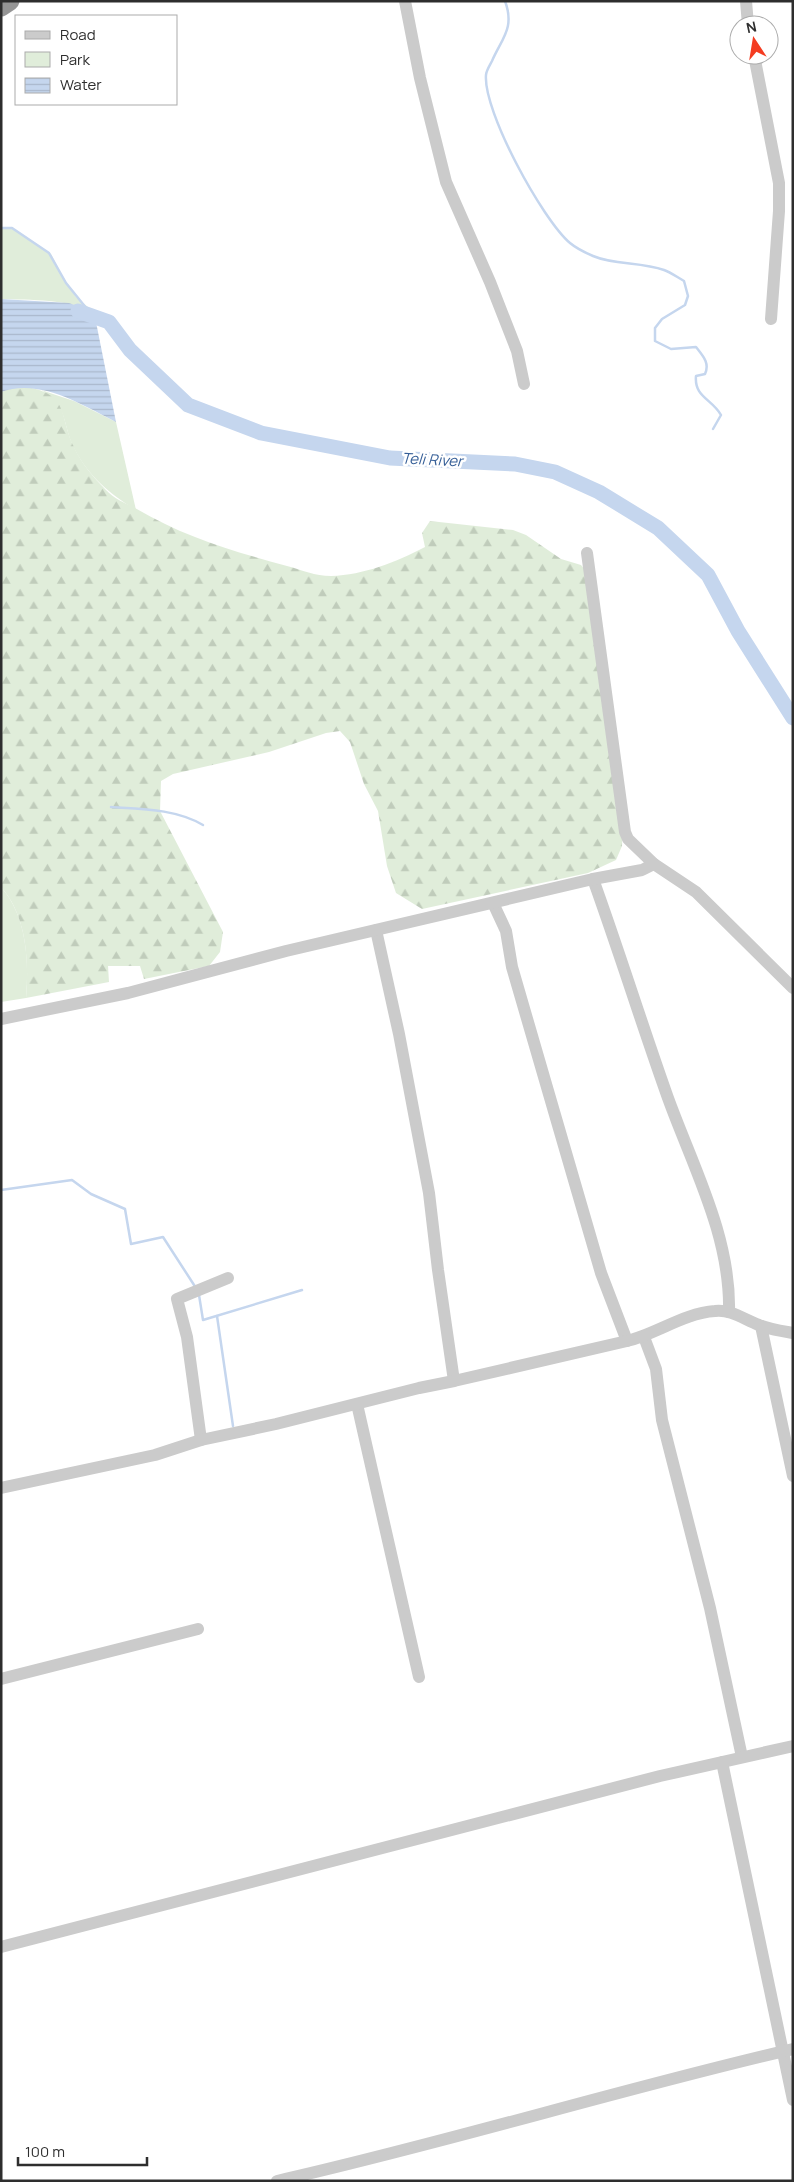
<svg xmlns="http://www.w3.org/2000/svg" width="794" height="2182" font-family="Manrope,sans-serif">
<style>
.green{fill:#e0edda}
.forest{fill:url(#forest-firs)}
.water{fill:url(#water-rules)}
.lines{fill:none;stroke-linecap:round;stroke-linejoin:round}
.stream{stroke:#c5d6ee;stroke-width:2.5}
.river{stroke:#c5d6ee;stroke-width:15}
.minor{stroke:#cbcbcb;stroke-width:12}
.highway{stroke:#959595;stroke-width:19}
.labels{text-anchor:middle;stroke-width:5;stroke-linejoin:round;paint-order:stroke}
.water-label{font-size:15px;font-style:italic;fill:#355e97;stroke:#fff}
</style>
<defs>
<pattern id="forest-firs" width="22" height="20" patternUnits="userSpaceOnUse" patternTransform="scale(1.25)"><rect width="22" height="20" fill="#e0edda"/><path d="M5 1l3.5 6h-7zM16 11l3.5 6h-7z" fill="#c0ccbb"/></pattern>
<pattern id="water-rules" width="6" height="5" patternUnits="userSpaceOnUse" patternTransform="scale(1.25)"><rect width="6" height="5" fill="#c5d6ee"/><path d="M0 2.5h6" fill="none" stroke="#aab8cc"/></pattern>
</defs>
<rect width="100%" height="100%" fill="#fff"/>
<!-- green -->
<g class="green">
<path d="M 1,228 L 12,228 L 51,254 L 66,283 L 76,297 L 94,312 C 69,299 30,300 1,299 Z"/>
<path d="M 41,390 L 74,401 L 116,422 L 136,510 C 110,494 88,476 74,448 C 62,424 68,404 41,390 Z"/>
<path d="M 1,887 C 27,916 29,962 26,998 L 1,1002 Z"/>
</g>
<!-- forest -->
<path class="forest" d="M 27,387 C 70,395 59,416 74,447 C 81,463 94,478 106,490 C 113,498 125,503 135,508 C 184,537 232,551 287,566 C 302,570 315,576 331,576 C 364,575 396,562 425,547 L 422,533 L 430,521 L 513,530 L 526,535 L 561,559 L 581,565 L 593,580 L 623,817 L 622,846 L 616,860 L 588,873 L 422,909 L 396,893 L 387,866 L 378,811 L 364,784 L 350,742 L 340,731 L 326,733 L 269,752 L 173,774 L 161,781 L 160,811 L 223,932 L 220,952 L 209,966 L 144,979 L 140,966 L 108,966 L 109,982 L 26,998 C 29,961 27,916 1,887 L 1,392 L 13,388 Z"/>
<!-- water -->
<path class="water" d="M 1,299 L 69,303 L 94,312 L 116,422 C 82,405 40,378 1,392 Z"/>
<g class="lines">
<!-- stream -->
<g class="stream">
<path d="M 505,1 C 515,28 502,38 492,61 C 490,65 486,71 486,75 C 483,111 542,219 570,243 C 576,248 586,253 593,256 C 614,265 641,262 664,270 C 670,272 677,277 684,281 L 688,296 L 685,305 L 662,319 L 655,328 L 655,341 L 671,349 L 696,347 C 703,356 710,363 705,374 L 696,376 C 694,397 712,399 721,415 L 713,429"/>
<path d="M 1,228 L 12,228 L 49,253 L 66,283 L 87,309"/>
<path d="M 111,807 C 142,809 176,809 203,825"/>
<path d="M 1,1190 L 72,1180 L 91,1194 L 125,1209 L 131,1244 L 163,1237 L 196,1288"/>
<path d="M 199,1295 L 203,1320 L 302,1290"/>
<path d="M 217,1316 L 233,1426"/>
</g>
<!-- river -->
<path class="river" d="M 78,311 L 109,322 L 130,350 L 188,405 L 261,433 L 390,458 L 515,464 L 555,472 L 599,492 L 658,528 L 708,575 L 738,631 L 793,718"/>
<!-- minor -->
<g class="minor">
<path d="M 405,1 L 420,78 L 446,182 L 490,282 L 517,351 L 524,384"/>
<path d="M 746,1 L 748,25"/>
<path d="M 754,55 L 779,183 L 779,211 L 771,319"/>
<path d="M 654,864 L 696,892 L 793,988"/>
<path d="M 593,879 C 619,951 642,1025 668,1098 C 693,1167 731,1237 729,1312"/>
<path d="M 493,903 L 506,931 L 512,967 L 601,1273 L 627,1341"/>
<path d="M 376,930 L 399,1034 L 429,1193 L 438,1270 L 454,1381"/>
<path d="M 1,1019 L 128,993 L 286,951 L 593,879 L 642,870 L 654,864 L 628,839 L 625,832 L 587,553"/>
<path d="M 761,1326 L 793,1476"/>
<path d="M 644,1337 L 656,1369 L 662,1420 L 710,1608 L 742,1757"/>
<path d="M 357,1404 L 419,1677"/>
<path d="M 201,1440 L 187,1337 L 177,1299 L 228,1278"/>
<path d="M 1,1488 L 155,1455 L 201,1440 L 276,1424 L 419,1388 L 454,1381 L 627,1341 C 656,1334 684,1313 715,1311 C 731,1309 745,1320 759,1325 C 769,1329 782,1331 793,1333"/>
<path d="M 1,1679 L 198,1629"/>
<path d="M 722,1762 L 793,2100"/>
<path d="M 1,1947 L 660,1776 L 793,1746"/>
<path d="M 277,2181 C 450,2142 620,2089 793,2049"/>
</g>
<!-- highway -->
<path class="highway" d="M 1,7 L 10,1"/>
</g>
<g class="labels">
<!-- water labels -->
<g class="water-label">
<text transform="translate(432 460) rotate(3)" y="5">Teli River</text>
</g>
</g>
<!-- border -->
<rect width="794" height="2182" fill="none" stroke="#2e2e2e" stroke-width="5"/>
<!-- legend -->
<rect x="15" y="15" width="162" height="90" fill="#ffffff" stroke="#ababab"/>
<rect x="25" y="31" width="25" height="8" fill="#cbcbcb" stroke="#ababab"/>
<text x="60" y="40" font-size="15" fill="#2e2e2e">Road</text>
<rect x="25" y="52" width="25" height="15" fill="#e0edda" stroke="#ababab"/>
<text x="60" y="65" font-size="15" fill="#2e2e2e">Park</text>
<rect x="25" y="78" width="25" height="15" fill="url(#water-rules)" stroke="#ababab"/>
<text x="60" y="90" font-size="15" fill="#2e2e2e">Water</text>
<!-- north arrow -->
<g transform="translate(754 40) rotate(348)"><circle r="24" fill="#ffffff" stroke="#ababab"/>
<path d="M0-4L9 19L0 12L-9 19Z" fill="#f43c21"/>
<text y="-8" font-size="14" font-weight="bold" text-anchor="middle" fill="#2e2e2e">N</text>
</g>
<!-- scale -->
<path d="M18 2157v8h129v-8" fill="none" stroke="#2e2e2e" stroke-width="2.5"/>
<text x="25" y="2157" font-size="15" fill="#2e2e2e" stroke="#ffffff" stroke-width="4" paint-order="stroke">100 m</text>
</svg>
